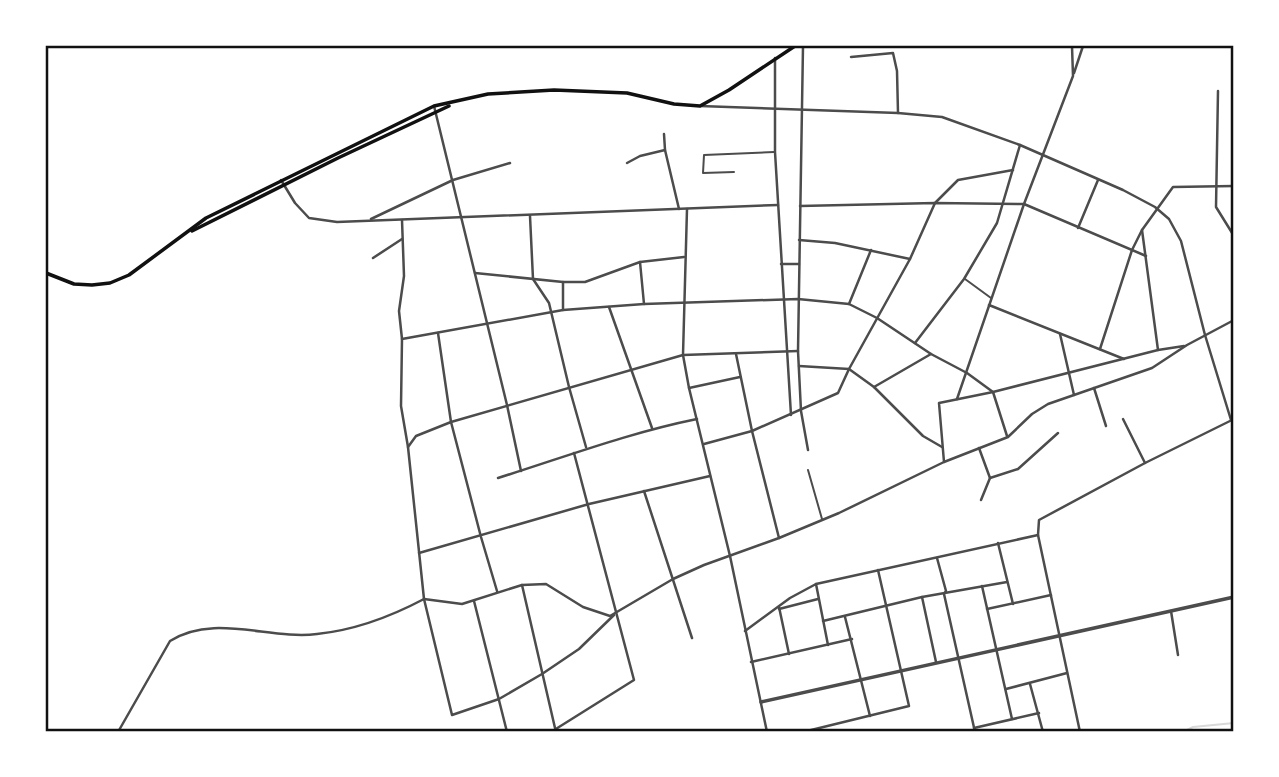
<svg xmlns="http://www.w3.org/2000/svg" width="1279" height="777" font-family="'Playfair Display',serif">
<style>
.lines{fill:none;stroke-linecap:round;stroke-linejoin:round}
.stream{stroke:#d9d9d9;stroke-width:2}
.service{stroke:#4c4c4c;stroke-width:2}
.minor{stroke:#4c4c4c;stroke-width:2.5}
.tertiary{stroke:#4c4c4c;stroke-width:3.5}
.secondary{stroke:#111;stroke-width:3.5}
.neatline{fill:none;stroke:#111;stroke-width:2.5}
</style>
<rect width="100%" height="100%" fill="#fff"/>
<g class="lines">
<!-- stream -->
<path class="stream" d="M 1183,732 L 1193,727 L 1234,723"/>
<!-- service -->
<g class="service">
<path d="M 734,172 L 703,173 L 704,155 L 774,152"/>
<path d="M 965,279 L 991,298"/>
<path d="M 808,470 L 822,519"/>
</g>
<!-- minor -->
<g class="minor">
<path d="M 803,46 L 798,351 L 801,411 L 808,450"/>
<path d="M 851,57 L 893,53 L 897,71 L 898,113"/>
<path d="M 775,58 L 775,152 L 791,415"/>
<path d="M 1074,73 L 1083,46"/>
<path d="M 1218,91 L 1216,207 L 1234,236"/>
<path d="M 434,106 L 507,405 L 521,471"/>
<path d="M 700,106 L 898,113 L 942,117 L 1020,145 L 1123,190 L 1155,207 L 1169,219 L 1181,241 L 1205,335 L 1231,420"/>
<path d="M 664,134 L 665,150 L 679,209"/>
<path d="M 627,163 L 640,156 L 665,150"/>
<path d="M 281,180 L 295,203 L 309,218 L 337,222 L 778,205"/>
<path d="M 800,206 L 935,203 L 1024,204 L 1146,256"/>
<path d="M 687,209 L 683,355 L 689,388 L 730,556 L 767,732"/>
<path d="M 530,216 L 533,279 L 549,303 L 569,387 L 586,447"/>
<path d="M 371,219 L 453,180 L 510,163"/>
<path d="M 402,220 L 404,276 L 399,311 L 402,339 L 401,406 L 408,447 L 424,599 L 452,715 L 499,699 L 542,674 L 579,649 L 614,615"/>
<path d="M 1078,228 L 1098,180"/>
<path d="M 1142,230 L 1158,350"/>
<path d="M 799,240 L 835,243 L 910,259"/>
<path d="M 373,258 L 402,239"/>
<path d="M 640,262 L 644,304"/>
<path d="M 781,264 L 799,264"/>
<path d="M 475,273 L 563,282 L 585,282 L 640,262 L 684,257"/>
<path d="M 849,304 L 871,250"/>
<path d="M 989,305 L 1124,359"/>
<path d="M 609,307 L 652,428"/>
<path d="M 563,310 L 563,282"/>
<path d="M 438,333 L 451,422 L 481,537 L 497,591"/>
<path d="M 1060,334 L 1074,395"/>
<path d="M 402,339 L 563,310 L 644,304 L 798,299 L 849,304 L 877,318 L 931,354 L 967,373 L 993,392 L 1007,436"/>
<path d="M 915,343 L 964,279 L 997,223 L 1020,145"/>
<path d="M 1100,349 L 1132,250 L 1142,230 L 1173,187 L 1234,186"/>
<path d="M 736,354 L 752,431 L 779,538"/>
<path d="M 799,366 L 849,369 L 874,387 L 923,436 L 942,447"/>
<path d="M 874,387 L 931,354"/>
<path d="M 689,388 L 740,377"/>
<path d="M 1094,388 L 1106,426"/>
<path d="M 957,399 L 1024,204 L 1073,76 L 1072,46"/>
<path d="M 1123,419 L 1145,463"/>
<path d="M 704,444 L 752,431 L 838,393 L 849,369 L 910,259 L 935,203 L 958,180 L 1013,170"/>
<path d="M 408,447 L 416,436 L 451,422 L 683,355 L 798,351"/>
<path d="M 979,448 L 990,478 L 1018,469 L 1058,433"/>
<path d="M 944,462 L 939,403 L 993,392 L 1158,350 L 1184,346"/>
<path d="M 498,478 C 565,457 628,433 697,419"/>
<path d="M 644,491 L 692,638"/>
<path d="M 981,500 L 990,478"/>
<path d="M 998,543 L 1013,604"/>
<path d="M 419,553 L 589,504 L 710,476"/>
<path d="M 937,558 L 946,591 L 944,594 L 975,732"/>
<path d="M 816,584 L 828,645"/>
<path d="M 522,585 L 555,728"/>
<path d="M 982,586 L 1012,719"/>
<path d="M 922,597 L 936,662"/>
<path d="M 424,599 L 462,604 L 522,585 L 546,584 L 583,607 L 610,616 L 673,579 L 704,565 L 779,538 L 839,513 L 944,462 L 1008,437 L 1032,414 L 1048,404 L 1152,368 L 1187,345 L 1234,320"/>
<path d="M 474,601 L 507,732"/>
<path d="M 779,607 L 789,654"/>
<path d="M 779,609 L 818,599"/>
<path d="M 987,609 L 1051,595"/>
<path d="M 1171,611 L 1178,655"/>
<path d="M 845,617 L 870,716"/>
<path d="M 823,621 L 922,597 L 1007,582"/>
<path d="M 745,631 L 790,598 L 816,584 L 1038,535"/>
<path d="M 751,662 L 852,639"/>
<path d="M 1030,684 L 1043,732"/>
<path d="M 1006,689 L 1067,673"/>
<path d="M 974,728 L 1039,713"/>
<path d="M 118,732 L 170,641 C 214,613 269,640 317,634 C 356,630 390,617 424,599"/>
<path d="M 551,732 L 634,680 L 574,453"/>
<path d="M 803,732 L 909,706 L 878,570"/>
<path d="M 1080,732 L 1038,535 L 1039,520 L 1145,463 L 1234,419"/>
</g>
<!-- tertiary -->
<path class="tertiary" d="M 761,702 L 1234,597"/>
<!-- secondary -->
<g class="secondary">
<path d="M 192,231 L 338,158 L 449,106"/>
<path d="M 46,273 L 74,284 L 92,285 L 110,283 L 129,275 L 206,218 L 434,106 L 488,94 L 554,90 L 627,93 L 674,104 L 700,106 L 729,90 L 795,46"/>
</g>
</g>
<!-- border -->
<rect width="1279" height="777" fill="none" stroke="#ffffff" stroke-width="94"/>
<rect x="47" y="47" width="1185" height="683" class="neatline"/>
</svg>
